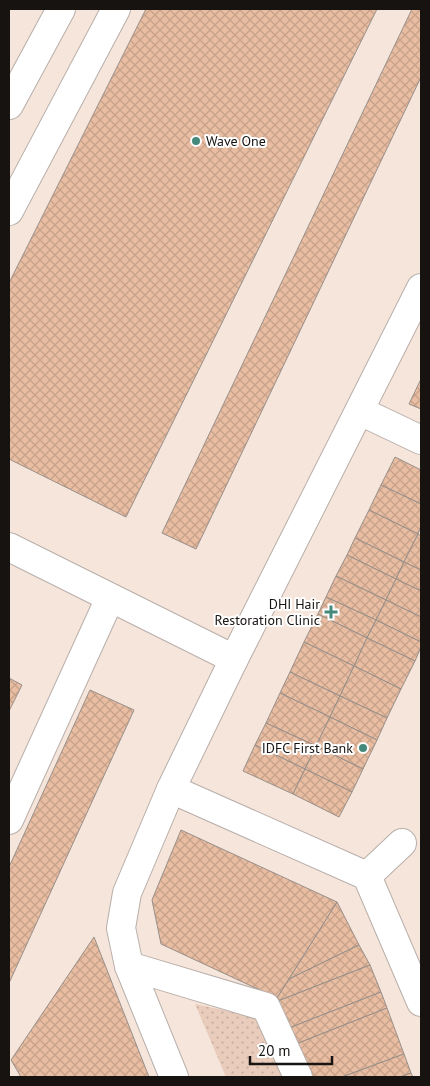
<svg xmlns="http://www.w3.org/2000/svg" width="430" height="1086" font-family="'PT Sans',sans-serif">
<style>
.built{fill:#f6e5db}
.garden{fill:url(#garden-dots)}
.building{fill:url(#building-cross-hatch);stroke:#978f8a}
.lines{fill:none;stroke-linecap:round;stroke-linejoin:round}
.minor-casing{stroke:#b8afaa;stroke-width:30}
.minor{stroke:#fff;stroke-width:28}
.poi-dot{fill:#45897d;stroke:#fff;stroke-width:2}
.labels{text-anchor:middle;stroke-width:4;stroke-linejoin:round;paint-order:stroke}
.poi-label{font-size:14px;fill:#161311;stroke:#fff;text-anchor:end}
</style>
<defs>
<pattern id="garden-dots" width="8" height="8" patternUnits="userSpaceOnUse" patternTransform="scale(1.25)"><rect width="8" height="8" fill="#e9ccbb"/><path d="M2 2h.1M6 6h.1" fill="none" stroke="#c7aea0" stroke-width="1.8" stroke-linecap="round"/></pattern>
<pattern id="building-cross-hatch" width="8" height="8" patternUnits="userSpaceOnUse" patternTransform="scale(1.25)"><rect width="8" height="8" fill="#e9bda2"/><path d="M0 0l8 8M0 8l8-8" fill="none" stroke="#c7a28a"/></pattern>
</defs>
<rect width="100%" height="100%" fill="#fcf2ed"/>
<!-- built -->
<rect class="built" x="9" y="9" width="412" height="1068"/>
<!-- garden -->
<path class="garden" d="M 195,1004 L 256,1017 L 282,1077 L 226,1077 Z"/>
<!-- building -->
<g class="building">
<path d="M 146,9 L 377,9 L 126,517 L 9,459 L 9,283 Z"/>
<path d="M 412,9 L 421,9 L 421,77 L 196,549 L 162,533 Z"/>
<path d="M 421,379 L 421,409 L 409,404 Z"/>
<path d="M 395,457 L 421,470 L 421,504 L 381,485 Z"/>
<path d="M 381,485 L 421,504 L 421,526 L 418,534 L 369,510 Z"/>
<path d="M 369,510 L 418,534 L 404,562 L 355,538 Z"/>
<path d="M 418,534 L 421,536 L 421,570 L 404,562 Z"/>
<path d="M 355,538 L 404,562 L 396,579 L 347,555 Z"/>
<path d="M 347,555 L 396,579 L 386,600 L 336,576 Z"/>
<path d="M 404,562 L 421,570 L 421,591 L 396,579 Z"/>
<path d="M 336,576 L 386,600 L 376,620 L 326,597 Z"/>
<path d="M 396,579 L 421,591 L 421,617 L 386,600 Z"/>
<path d="M 326,597 L 376,620 L 367,638 L 318,614 Z"/>
<path d="M 386,600 L 421,617 L 421,642 L 376,620 Z"/>
<path d="M 318,614 L 367,638 L 354,666 L 304,642 Z"/>
<path d="M 376,620 L 421,642 L 421,647 L 415,661 L 367,638 Z"/>
<path d="M 367,638 L 415,661 L 401,689 L 354,666 Z"/>
<path d="M 304,642 L 354,666 L 340,696 L 290,672 Z"/>
<path d="M 354,666 L 401,689 L 387,718 L 340,696 Z"/>
<path d="M 290,672 L 340,696 L 330,717 L 280,693 Z"/>
<path d="M 9,678 L 22,685 L 9,711 Z"/>
<path d="M 90,690 L 134,710 L 9,983 L 9,867 Z"/>
<path d="M 280,693 L 330,717 L 316,746 L 266,723 Z"/>
<path d="M 340,696 L 387,718 L 377,740 L 330,717 Z"/>
<path d="M 330,717 L 377,740 L 363,769 L 316,746 Z"/>
<path d="M 266,723 L 316,746 L 305,769 L 255,745 Z"/>
<path d="M 255,745 L 305,769 L 293,794 L 243,771 Z"/>
<path d="M 316,746 L 363,769 L 352,792 L 305,769 Z"/>
<path d="M 305,769 L 352,792 L 339,817 L 293,794 Z"/>
<path d="M 181,830 L 337,902 L 277,998 L 161,944 L 152,900 Z"/>
<path d="M 337,902 L 359,945 L 289,979 Z"/>
<path d="M 94,937 L 149,1077 L 21,1077 L 11,1060 Z"/>
<path d="M 359,945 L 370,965 L 278,1001 L 277,998 L 289,979 Z"/>
<path d="M 370,965 L 381,992 L 289,1028 L 278,1001 Z"/>
<path d="M 381,992 L 387,1008 L 296,1044 L 289,1028 Z"/>
<path d="M 387,1008 L 404,1054 L 342,1077 L 310,1077 L 296,1044 Z"/>
<path d="M 404,1054 L 411,1073 L 400,1077 L 342,1077 Z"/>
<path d="M 411,1073 L 413,1077 L 400,1077 Z"/>
</g>
<g class="lines">
<!-- minor casing -->
<g class="minor-casing">
<g id="minor">
<path d="M 9,105 L 61,9"/>
<path d="M 9,211 L 116,9"/>
<path d="M 360,411 L 421,440"/>
<path d="M 9,547 L 234,659"/>
<path d="M 171,789 L 367,876 L 421,1002"/>
<path d="M 9,820 L 110,598"/>
<path d="M 367,876 L 402,843"/>
<path d="M 129,966 L 266,1007 L 298,1077"/>
<path d="M 174,1077 L 129,966 L 121,928 L 127,893 L 171,789 L 234,659 L 421,288"/>
</g>
</g>
<!-- minor -->
<use href="#minor" class="minor"/>
</g>
<!-- markers -->
<g class="poi-dot">
<circle cx="196" cy="141" r="5"/>
<path d="M328.5 604.5h5v5h5v5h-5v5h-5v-5h-5v-5h5z"/>
<circle cx="363" cy="748" r="5"/>
</g>
<g class="labels">
<!-- poi labels -->
<g class="poi-label">
<text x="206" y="146" text-anchor="start">Wave One</text>
<text x="320" y="609">DHI Hair<tspan x="320" dy="16">Restoration Clinic</tspan></text>
<text x="353" y="753">IDFC First Bank</text>
</g>
</g>
<!-- border -->
<rect width="430" height="1086" fill="none" stroke="#161311" stroke-width="20"/>
<!-- scale -->
<path d="M250 1056v8h82v-8" fill="none" stroke="#161311" stroke-width="2.5"/>
<text x="258" y="1056" font-size="15" fill="#161311" stroke="#ffffff" stroke-width="4" paint-order="stroke">20 m</text>
</svg>
